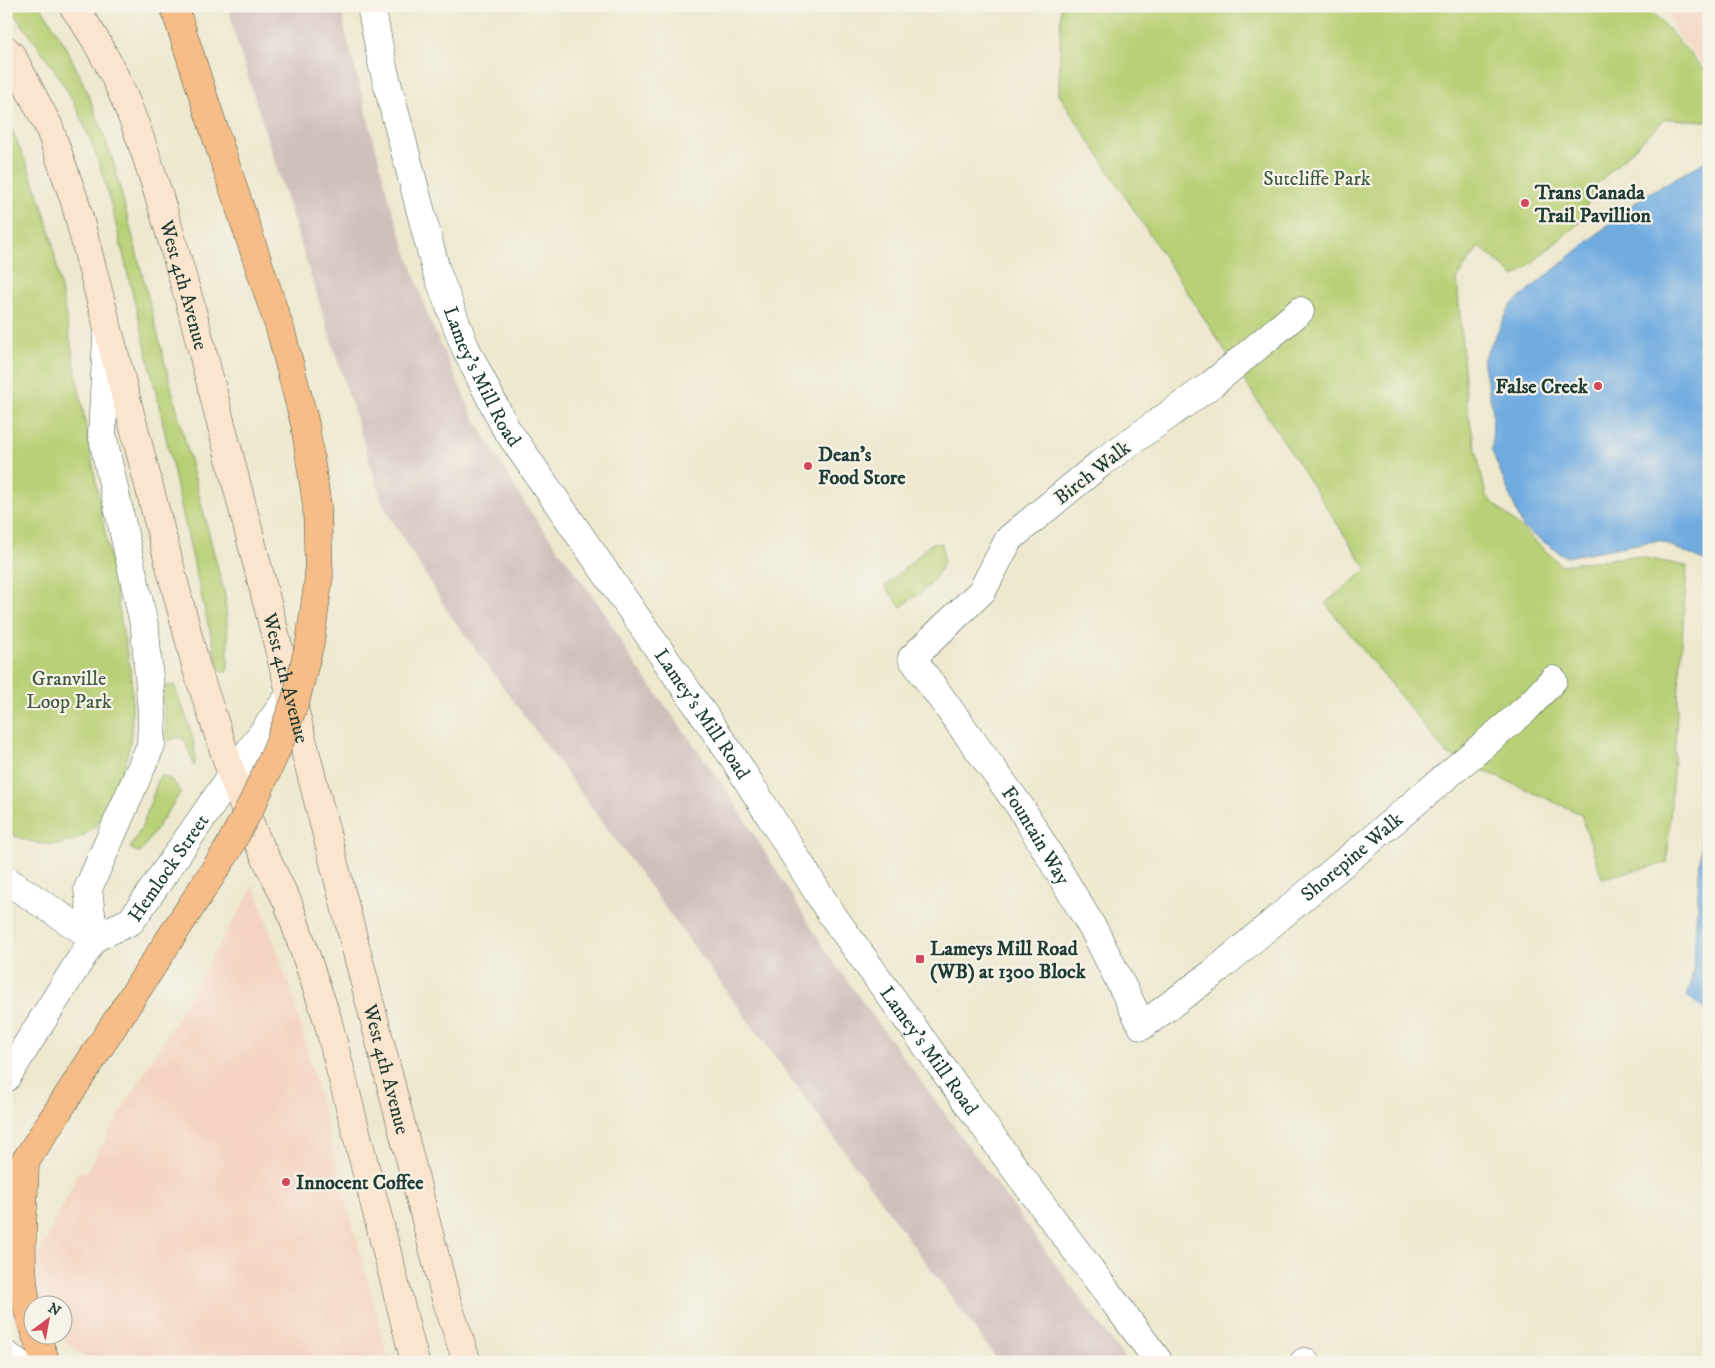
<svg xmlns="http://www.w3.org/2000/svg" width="1715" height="1368" font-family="'IM FELL DW Pica',serif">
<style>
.built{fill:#f4d3c1}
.industrial{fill:#d0c0bc}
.green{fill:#b8d076;stroke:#6c8655}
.water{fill:#71ace1;stroke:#48748a}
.pier{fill:#ede8ce}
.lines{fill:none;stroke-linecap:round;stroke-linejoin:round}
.minor-casing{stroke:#3e574b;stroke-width:29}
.tertiary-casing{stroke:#3e574b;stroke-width:29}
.secondary-casing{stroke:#3e574b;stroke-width:29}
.trunk-casing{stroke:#3e574b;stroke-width:29}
.minor{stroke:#fff;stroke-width:28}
.tertiary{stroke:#fff;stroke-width:28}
.secondary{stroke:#fce5cf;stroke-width:28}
.trunk{stroke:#f7bd88;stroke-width:28}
.trunk-bridge-casing{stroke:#3e574b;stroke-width:29;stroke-linecap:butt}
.trunk-bridge{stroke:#f7bd88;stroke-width:28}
.poi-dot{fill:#d1495b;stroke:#f7f3e8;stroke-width:2}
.labels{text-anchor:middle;stroke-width:4.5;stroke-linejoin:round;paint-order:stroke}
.park-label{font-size:20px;fill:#3e5a41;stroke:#f7f3e8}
.poi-label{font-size:20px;font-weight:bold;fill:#1f3d34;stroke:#f7f3e8;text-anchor:start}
.street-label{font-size:20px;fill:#1f3d34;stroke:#f7f3e8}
</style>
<rect width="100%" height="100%" fill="#f7f3e8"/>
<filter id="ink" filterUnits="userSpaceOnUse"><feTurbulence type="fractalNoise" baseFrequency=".02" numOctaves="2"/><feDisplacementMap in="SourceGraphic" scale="10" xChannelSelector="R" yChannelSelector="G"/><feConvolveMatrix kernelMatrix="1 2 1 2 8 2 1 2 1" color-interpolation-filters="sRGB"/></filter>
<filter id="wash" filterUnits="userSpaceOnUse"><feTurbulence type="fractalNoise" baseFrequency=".0096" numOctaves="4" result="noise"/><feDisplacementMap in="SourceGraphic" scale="20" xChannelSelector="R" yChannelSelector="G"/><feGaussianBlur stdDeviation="1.12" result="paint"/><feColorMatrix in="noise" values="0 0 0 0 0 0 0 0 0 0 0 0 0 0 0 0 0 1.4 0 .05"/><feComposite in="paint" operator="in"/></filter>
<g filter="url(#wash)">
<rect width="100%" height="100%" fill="#ede8ce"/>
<!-- built -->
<g class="built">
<path d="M 1666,6 L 1709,6 L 1709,71 L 1676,33 Z"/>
<path d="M 254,886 L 291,990 L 389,1362 L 93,1362 L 76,1350 L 59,1336 L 62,1336 L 62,1306 L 41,1305 L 36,1274 L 36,1261 L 79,1171 L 85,1174 Z"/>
</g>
<!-- industrial -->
<path class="industrial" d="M 229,6 L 341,6 L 345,30 L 389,199 L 429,319 L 475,420 L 527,507 L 605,613 L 629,656 L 724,786 L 829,956 L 1127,1362 L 999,1362 L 448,612 L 384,507 L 234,33 Z"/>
<!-- green -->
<g class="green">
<path d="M 8,6 L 40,6 C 74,54 94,106 113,161 L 225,596 L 228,640 L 228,668 L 226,672 L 221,672 L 219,668 C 186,539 162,408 129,279 C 116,225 105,170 82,120 C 64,79 35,42 8,6 Z"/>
<path d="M 1061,6 L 1647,6 L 1709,75 L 1709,121 L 1665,119 L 1595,186 L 1579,223 L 1515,277 L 1479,246 L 1457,278 L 1467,408 L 1486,496 L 1561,565 L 1634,556 L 1687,566 L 1667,863 L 1602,878 L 1581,814 L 1447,754 L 1325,603 L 1367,570 L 1059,94 Z"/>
<path d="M 6,118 C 25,158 41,197 52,240 L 131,675 C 133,706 134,738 124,767 C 122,774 118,782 115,788 C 110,799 106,811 100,820 C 75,852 38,849 6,831 Z"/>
<path d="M 942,543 L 944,563 L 930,585 L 901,607 L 885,586 L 931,544 Z"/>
<path d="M 174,685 C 181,706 200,744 194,766 L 185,740 L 178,737 L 166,742 L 166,723 L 161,687 Z"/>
<path d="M 160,775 L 172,780 L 181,792 L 140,853 L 130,848 L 142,827 Z"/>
</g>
<!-- water -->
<g class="water">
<path d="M 1709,159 L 1709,567 L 1708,563 L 1659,540 L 1566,557 L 1523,528 L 1492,451 L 1493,413 L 1483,360 L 1511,305 L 1642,197 Z"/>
<path d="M 1709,711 L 1709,1033 L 1687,998 L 1693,972 Z"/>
</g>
<!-- pier -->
<path class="pier" d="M 1685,996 L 1709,1012 L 1709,1036 L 1698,1029 Z"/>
</g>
<g filter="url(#ink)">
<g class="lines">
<!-- minor casing -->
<g class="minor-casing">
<g id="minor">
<path id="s1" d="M 371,6 L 383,67 L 436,270 L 465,347 L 505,427 L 733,757 L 830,912 L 1013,1166 L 1159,1362"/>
<path id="s2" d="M 1300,311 L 1212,384 L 1101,463 L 1009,539 L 982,591 L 912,658 L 1021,808 L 1095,932 L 1142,1026 L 1212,974 L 1525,710 L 1553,680"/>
<path d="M 1304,1362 L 1305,1362"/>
</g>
</g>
<!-- tertiary casing -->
<g class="tertiary-casing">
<g id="tertiary">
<path d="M 6,880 L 94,938"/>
<path d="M 94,938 L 88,889 L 151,745 L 152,713 L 145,629 L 102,434 L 107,336"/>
<path id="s3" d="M 6,1078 L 94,938 L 131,921 L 232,775 L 290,695"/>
<path d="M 6,1355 L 17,1362"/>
</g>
</g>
<!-- secondary casing -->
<g class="secondary-casing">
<g id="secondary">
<path id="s4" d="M 73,6 C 135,89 161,205 190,303 L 446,1299 L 467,1362"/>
<path d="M 6,50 L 12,56 L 49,127 L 75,202 L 197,670 L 232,775 L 255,836 L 288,903 L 327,1018 L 415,1362"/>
</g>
</g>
<!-- trunk casing -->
<g class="trunk-casing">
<g id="trunk">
<path d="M 174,6 L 224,160"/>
<path d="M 25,1161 C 24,1214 15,1274 32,1324"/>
<path d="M 6,1191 L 227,851"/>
<path d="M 36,1336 L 46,1362"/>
</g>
</g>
<!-- minor -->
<use href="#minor" class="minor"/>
<!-- tertiary -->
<use href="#tertiary" class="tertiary"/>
<!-- secondary -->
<use href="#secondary" class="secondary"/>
<!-- trunk -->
<use href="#trunk" class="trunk"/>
<!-- trunk-bridge casing -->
<g class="trunk-bridge-casing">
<path id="trunk-bridge" d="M 224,160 L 281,332 L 305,424 L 317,506 L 319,576 L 310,642 L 296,699 L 276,751 L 254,800 L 227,851"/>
</g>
<!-- trunk-bridge -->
<use href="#trunk-bridge" class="trunk-bridge"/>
</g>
</g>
<!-- markers -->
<g class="poi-dot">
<circle cx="1525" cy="203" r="5"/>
<circle cx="1598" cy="386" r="5"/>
<circle cx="808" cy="466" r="5"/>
<rect x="915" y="954" width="10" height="10" rx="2.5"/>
<circle cx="286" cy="1182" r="5"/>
</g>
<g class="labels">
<!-- park labels -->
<g class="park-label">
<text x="1317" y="185">Sutcliffe Park</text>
<text x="69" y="685">Granville<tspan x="69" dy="23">Loop Park</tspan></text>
</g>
<!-- poi labels -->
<g class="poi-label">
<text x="1535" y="199">Trans Canada<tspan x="1535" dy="23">Trail Pavillion</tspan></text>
<text x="1588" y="393" text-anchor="end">False Creek</text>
<text x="818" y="461">Dean's<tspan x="818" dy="23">Food Store</tspan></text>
<text x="930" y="955">Lameys Mill Road<tspan x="930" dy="23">(WB) at 1300 Block</tspan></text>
<text x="296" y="1189">Innocent Coffee</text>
</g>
<!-- street labels -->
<g class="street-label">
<text dy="7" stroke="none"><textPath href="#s4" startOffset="302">West 4th Avenue</textPath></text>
<text dy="7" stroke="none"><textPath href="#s1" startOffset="388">Lamey's Mill Road</textPath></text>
<text transform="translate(1092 472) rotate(-38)" y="7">Birch Walk</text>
<text dy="7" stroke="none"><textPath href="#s4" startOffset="708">West 4th Avenue</textPath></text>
<text dy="7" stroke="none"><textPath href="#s1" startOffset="792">Lamey's Mill Road</textPath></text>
<text dy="7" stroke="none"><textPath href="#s2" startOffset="742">Fountain Way</textPath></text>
<text dy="7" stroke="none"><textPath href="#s2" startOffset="1230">Shorepine Walk</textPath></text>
<text dy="7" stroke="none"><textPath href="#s3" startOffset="271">Hemlock Street</textPath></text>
<text dy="7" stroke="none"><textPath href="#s1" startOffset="1198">Lamey's Mill Road</textPath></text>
<text dy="7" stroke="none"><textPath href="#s4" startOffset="1112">West 4th Avenue</textPath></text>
</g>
</g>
<!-- margin -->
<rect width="1715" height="1368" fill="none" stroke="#f7f3e8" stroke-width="25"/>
<!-- north arrow -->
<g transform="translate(48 1320) rotate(32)"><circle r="24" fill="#f7f3e8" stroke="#a1aaa0"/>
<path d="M0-4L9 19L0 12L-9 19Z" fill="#d1495b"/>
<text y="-8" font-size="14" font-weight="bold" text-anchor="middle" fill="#1f3d34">N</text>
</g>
</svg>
